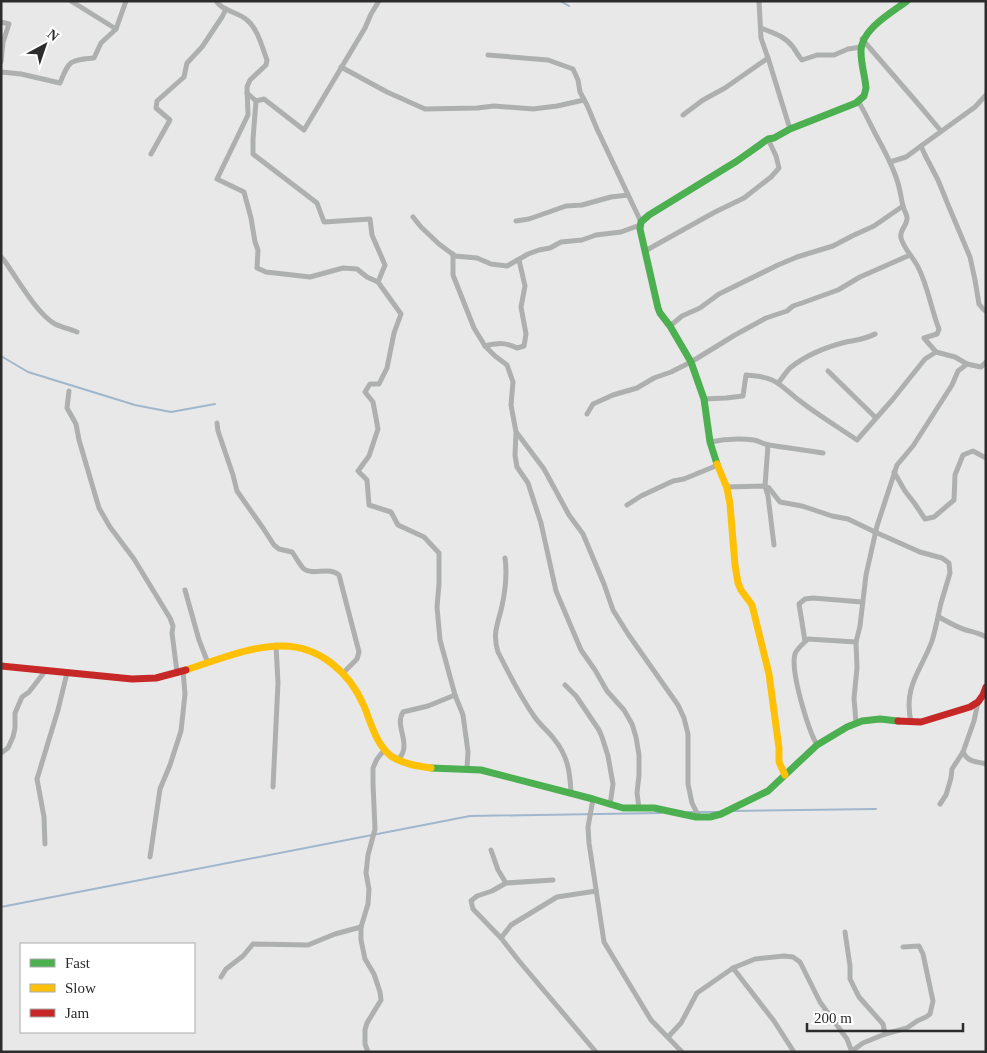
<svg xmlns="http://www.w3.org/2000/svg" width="987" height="1053" font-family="Georgia,serif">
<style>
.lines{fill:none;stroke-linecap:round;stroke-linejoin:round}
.stream{stroke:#a0b6cd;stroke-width:2}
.street{stroke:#aeafaf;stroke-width:5}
.fast{stroke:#4caf50;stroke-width:7}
.slow{stroke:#ffc107;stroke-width:7}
.jam{stroke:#c62828;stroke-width:7}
</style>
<rect width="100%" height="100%" fill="#e8e8e8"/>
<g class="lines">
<!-- stream -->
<g class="stream">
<path d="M 560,1 L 569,6"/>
<path d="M 1,356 L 28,372 L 135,405 L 171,412 L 215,404"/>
<path d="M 733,811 L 876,809"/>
<path d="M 688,812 L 718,812"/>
<path d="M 1,907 L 470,816 L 661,813"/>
</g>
<!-- street -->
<g class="street">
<path d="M 71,1 L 116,29"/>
<path d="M 216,1 C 222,11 238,12 247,20 C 258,29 262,47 267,60 L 266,65 L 250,80 L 247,87 L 248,115 L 217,179 L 244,192 L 251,218 L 255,242 L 258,250 L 257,268 L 266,272 L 310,277 L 343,268 L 357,269 L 367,277 L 378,282"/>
<path d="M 759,1 L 761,38 L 769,61 L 790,129"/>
<path d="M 1,22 L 9,24 L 3,42 L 1,62"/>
<path d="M 761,28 C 773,33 785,36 793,47 C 796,51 798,56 802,60 L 817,55 L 834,55 L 848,49 L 861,47"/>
<path d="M 862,39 L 920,106 L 941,131"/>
<path d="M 488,55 L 548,60 L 573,69 L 578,80 L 580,92 L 587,105 L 597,129 L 641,222"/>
<path d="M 341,67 L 387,92 L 425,109 L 477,108 L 494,106 L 533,109 L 557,106 L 584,100"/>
<path d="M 1,72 L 21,74 L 60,83 C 69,61 69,60 94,58 L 101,43 L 116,29 L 126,1"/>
<path d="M 247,93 L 256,101 L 253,139 L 253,154 L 317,203 L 324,222 L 370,219 L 372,235 L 385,265 L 378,282 L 401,314 L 394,333 L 387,368 L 379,384 L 370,384 L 365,392 L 373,402 L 378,429 L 369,456 L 358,471 L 367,480 L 369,505 L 391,512 L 398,525 L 424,537 L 439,553 L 439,584 L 437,607 L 440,640 L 455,695 L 463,715 L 468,752 L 467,768"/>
<path d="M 256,101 L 264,99 L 304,130 L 365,28 L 371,14 L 379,1"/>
<path d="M 858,101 C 865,112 870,124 876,135 C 884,150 892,164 897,180 C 900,188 901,198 903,206 C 904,210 906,213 907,217 C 908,225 899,230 901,238 C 904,249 913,257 918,267 C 928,286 931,309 939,329 L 937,334 L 924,338 L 936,352"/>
<path d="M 683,115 L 703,100 L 725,88 L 768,58"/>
<path d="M 921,146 L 925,155 L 938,180 L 949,207 L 970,257 L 975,280 L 979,304 L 984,310 L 986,311"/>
<path d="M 151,154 L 170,120 L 156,108 L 157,101 L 184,77 L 187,63 L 202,47 L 222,17 L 226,9"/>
<path d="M 890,162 L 906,157 L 921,146 L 975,107 L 986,95"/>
<path d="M 413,217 L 421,227 L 439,244 L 455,256 L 477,258 L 491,264 L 507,266 L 528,254 L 539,250 L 550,248 L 561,242 L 582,240 L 596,235 L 621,232 L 640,225"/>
<path d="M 516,221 L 529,219 L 566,206 L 582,205 L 611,197 L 628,195"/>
<path d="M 645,251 L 715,212 L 744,198 L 771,177 L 779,168 L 776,156 L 768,139"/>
<path d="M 453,254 L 453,275 L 474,328 L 485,346 L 495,356 L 507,365 L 513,382 L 511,405 L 516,432 L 515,455 L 517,467 L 528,483 L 541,523 L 556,591 L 581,650 L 595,670 L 607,691 L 624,710 L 632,724 L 636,737 L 639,755 L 639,775 L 637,793 L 639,808"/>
<path d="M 1,257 L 4,260 C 16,277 37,314 55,324 C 61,327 70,329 77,332"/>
<path d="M 670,326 L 682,316 L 700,308 L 719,294 L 778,265 L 797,257 L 833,246 L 852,236 L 874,226 L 903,206"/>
<path d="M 485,346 C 499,343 505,342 517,348 L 524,346 L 526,334 L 521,307 L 525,286 L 519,260"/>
<path d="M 828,371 L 876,418"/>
<path d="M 778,383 C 782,379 785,373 790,368 C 806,355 826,347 846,342 C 856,340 866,339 875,334"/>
<path d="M 69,391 L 67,408 L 76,424 L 79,440 L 99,508 L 110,527 L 134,559 L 170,618 L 173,626 L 172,633 L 177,672"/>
<path d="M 704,399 L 726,398 L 743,396 L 746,375 C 755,376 764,376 772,380 C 783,385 790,394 800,401 C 818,415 838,427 857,440 L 893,399 L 925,359 L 936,352 L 955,357 L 967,364"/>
<path d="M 587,414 L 593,404 L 613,395 L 637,388 L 654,378 L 671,372 L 691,362 L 735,335 L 766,318 L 787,311 L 793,306 L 802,303 L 838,290 L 860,277 L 910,255"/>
<path d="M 217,423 L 218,431 L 233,475 L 237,491 L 263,528 L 274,545 L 279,549 L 292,552 C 296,557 299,564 304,569 C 313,576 329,566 339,575 L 359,652 L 357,659 L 344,672"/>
<path d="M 517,433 L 544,469 L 569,515 L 583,534 L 604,584 L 613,610 L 628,634 L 678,705 L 684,718 L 688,734 L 688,784 L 692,803 L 699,817"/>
<path d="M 710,442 C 724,439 739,438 754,440 C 759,441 763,444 769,445 C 787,448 805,450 823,453"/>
<path d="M 768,445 L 765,486 L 768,496 L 774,545"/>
<path d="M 894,472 L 905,491 L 915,504 L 925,519 L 934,517 L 954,500 L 955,475 L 963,455 L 973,451 L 986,458"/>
<path d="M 727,487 L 765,486 L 769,488 L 780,502 L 802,506 L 832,516 L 848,519 L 875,532 L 920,552 L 942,558 L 949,563 L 950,573 C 947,583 944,593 941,603 C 938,616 936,628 932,641 C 921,671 903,686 911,722"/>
<path d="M 627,505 L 641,496 L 673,481 L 684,479 L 718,465"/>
<path d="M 505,558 C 507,572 505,592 502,606 C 498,624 492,633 498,652 C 509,674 520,696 534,716 C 540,725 548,731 554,739 C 568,756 570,772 571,793"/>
<path d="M 185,590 L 199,640 L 208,663"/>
<path d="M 939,617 C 948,622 956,627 966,630 C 973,632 979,633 986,637"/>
<path d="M 805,641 L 799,604 L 805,599 L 813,598 L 862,602"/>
<path d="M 565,685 L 576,696 L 599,730 L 602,737 L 608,756 L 613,784 L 610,805"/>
<path d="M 856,723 L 854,698 L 857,668 L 856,642 L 860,626 L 866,575 L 877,526 L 897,465 L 913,446 L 952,385 L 958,371 L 967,364 L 981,367 L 986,362"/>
<path d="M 817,745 C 808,729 790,671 795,654 C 797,648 804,643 808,639 L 856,642"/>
<path d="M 963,752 C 968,763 976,761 986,764"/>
<path d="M 1,753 L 8,748 L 13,737 L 15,728 L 15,713 L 22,697 L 29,692 L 46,670"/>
<path d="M 399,760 C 400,757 402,755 403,752 C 408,739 395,725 403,712 L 428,706 L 455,695"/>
<path d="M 273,787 L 278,683 L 276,645"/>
<path d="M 593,799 L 588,827 L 589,843 L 604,942 L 651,1020 L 682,1052"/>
<path d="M 940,804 L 946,795 L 951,778 L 952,769 L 963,752 L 974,721 L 978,702"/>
<path d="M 45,844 L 44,817 L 37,779 L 58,710 L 67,673"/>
<path d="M 491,850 L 498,870 L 506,883 L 553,880"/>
<path d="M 150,857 L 160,789 L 170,765 L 181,731 L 185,694 L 183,670"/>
<path d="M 506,883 L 492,891 L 477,896 L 471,901 L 473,909 L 501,938 L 519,961 L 596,1052"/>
<path d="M 845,932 L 850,966 L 850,979 L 859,997 L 883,1024 L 885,1034"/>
<path d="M 501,938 L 511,925 L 557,897 L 596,891"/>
<path d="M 733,968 L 774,1021 L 794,1052"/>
<path d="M 221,977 L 226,969 L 243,956 L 253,944 L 308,945 L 335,934 L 361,927"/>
<path d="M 668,1037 L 681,1023 L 697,993 L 733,968 L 755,959 L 784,956 L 793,957 L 800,962 L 820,1002 L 847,1039 L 852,1052"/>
<path d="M 852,1051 L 863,1043 L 885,1034 L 907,1028 L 917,1021 L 926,1017 L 930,1014 L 933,1001 L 923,954 L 919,946 L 903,947"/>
<path d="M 368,1052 L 365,1044 L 365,1030 L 367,1023 L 381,1000 L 380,992 L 374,974 L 365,959 L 361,940 L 361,927 L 368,904 L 369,889 L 366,873 L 368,855 L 375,829 L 373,784 L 373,768 L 377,759 L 385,749"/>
</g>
<!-- fast -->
<g class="fast">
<path d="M 717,464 L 710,442 L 704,399 L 691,362 L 670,326 L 660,313 L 658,308 L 640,229 L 641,222 L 649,215 L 737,161 L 768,139 L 774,138 L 790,129 L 856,103 L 864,96 L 866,88 C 865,76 861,64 861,52 C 860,30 891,13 907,1"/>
<path d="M 431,768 L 481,770 L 593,799 L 623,808 L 654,808 L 696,817 L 710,817 L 721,814 L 768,791 L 817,745 L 847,727 L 862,721 L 880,719 L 898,721"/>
</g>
<!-- slow -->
<g class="slow">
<path d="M 717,464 L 727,488 L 730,504 L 735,565 L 738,583 L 741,590 L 752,605 L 769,674 L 779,748 L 779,762 L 785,775"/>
<path d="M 186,670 C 217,660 249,646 282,646 C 320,646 350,673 364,706 C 371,723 376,744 391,756 C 403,764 417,766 431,768"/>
</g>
<!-- jam -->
<g class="jam">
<path d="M 1,666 L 132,679 L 156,678 L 186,670"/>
<path d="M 898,721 L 921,722 L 970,707 L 978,702 L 983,695 L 986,687"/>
</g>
</g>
<!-- border -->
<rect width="987" height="1053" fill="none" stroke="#2c2c2d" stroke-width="5"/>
<!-- legend -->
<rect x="20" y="943" width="175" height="90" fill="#ffffff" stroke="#ababab"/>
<rect x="30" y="959" width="25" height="8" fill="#4caf50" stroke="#ababab"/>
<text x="65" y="968" font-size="15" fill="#2c2c2d">Fast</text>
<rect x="30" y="984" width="25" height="8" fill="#ffc107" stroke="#ababab"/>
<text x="65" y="993" font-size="15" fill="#2c2c2d">Slow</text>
<rect x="30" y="1009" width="25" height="8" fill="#c62828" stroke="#ababab"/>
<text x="65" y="1018" font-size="15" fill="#2c2c2d">Jam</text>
<!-- north arrow -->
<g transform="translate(45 45) rotate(40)" stroke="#ffffff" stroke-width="4" paint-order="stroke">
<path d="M0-4L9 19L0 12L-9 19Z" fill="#2c2c2d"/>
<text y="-8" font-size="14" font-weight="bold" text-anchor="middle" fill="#2c2c2d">N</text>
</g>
<!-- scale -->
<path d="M807 1023v8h156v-8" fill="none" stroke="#2c2c2d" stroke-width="2.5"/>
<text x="814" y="1023" font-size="15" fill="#2c2c2d" stroke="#ffffff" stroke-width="4" paint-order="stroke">200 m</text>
</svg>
